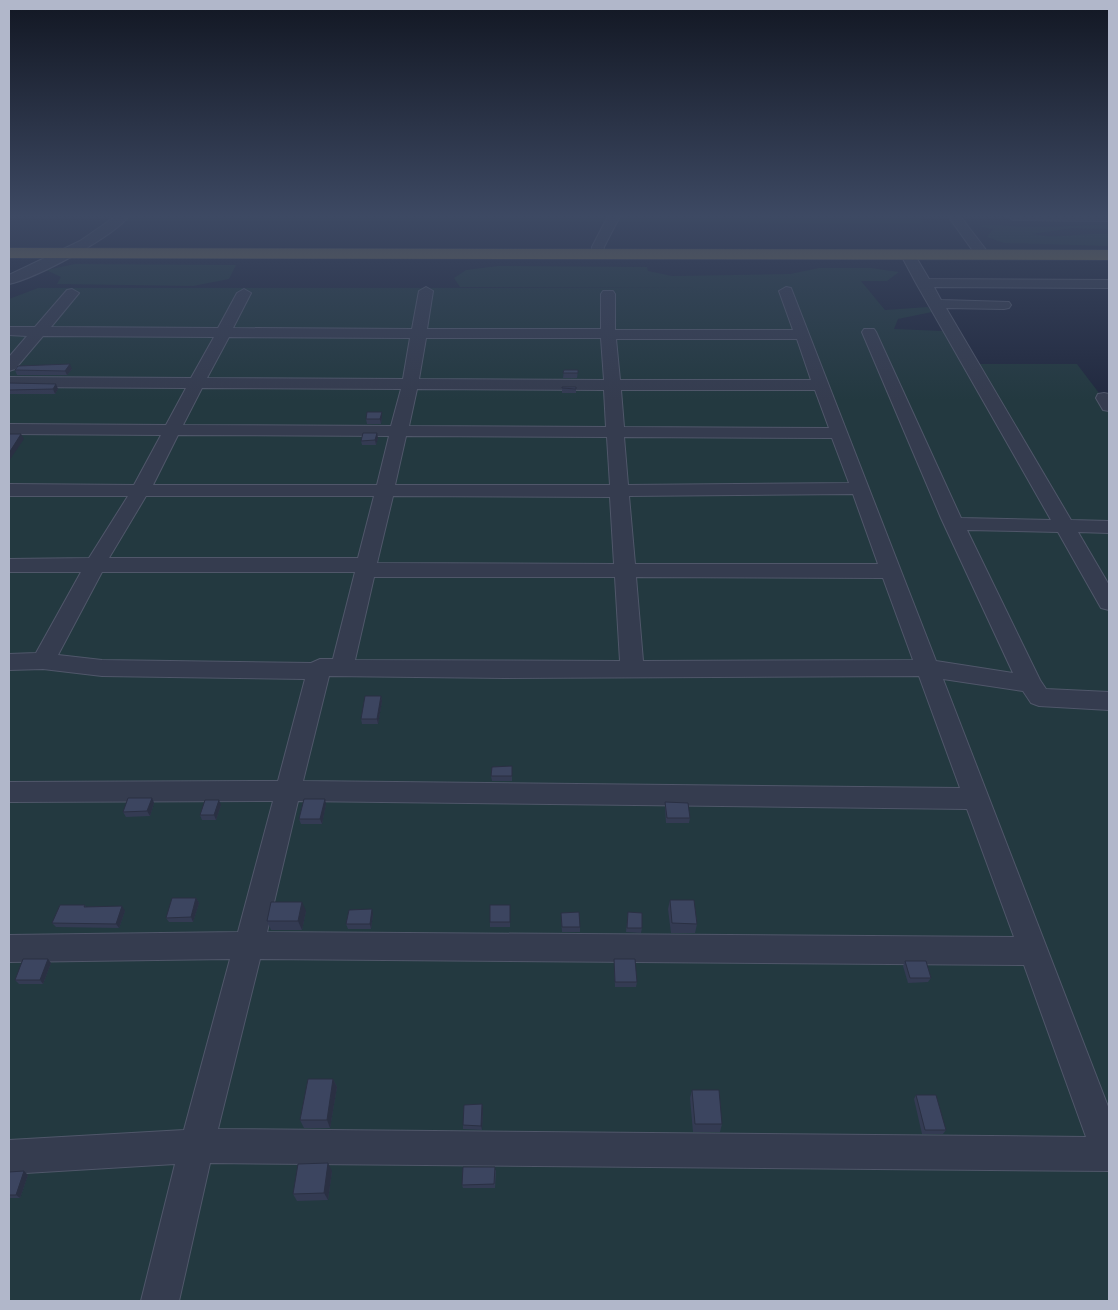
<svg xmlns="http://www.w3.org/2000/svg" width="1118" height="1310" font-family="Helvetica,sans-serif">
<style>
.green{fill:#233940}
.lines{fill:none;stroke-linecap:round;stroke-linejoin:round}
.minor-casing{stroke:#50576a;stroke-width:2}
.highway-casing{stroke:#3d4457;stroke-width:1}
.minor{fill:#353c4f;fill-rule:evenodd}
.highway{fill:#766d51;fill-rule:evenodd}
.wall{fill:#343b53}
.shaded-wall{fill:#2a3043}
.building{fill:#3c4560;stroke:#2a3043}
</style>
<rect width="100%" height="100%" fill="#21293f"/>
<!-- green -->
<g class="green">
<path d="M 128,216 L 609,216 L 608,222 L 124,221 Z"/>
<path d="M 619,216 L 919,216 L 923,223 L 617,222 Z"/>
<path d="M 990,225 L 1032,227 L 1109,225 L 1109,229 L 1073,228 L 1032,234 C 1057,240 1083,232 1109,234 L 1109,246 L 1004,243 L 987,237 L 993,229 L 977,226 Z"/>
<path d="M 75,264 L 236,265 L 229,279 L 193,286 L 57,284 L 61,277 L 46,270 Z"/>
<path d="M 498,266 L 647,267 L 648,271 L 672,276 L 790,274 L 819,268 L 871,268 L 899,272 L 887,281 L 861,281 L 885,310 L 928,307 L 932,312 L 898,319 L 894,329 L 944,331 L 963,364 L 1077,364 L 1099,393 L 1109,393 L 1109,1301 L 9,1301 L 9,299 L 38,288 L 702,288 L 460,287 L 454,278 L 466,270 Z"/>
</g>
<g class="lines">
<!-- minor casing -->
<g class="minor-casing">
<g id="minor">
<path d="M 116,216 L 129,216 C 112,238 36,278 9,284 L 9,275 L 80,241 Z"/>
<path d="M 608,216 L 620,216 L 604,247 L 603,257 L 593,257 L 592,247 Z"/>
<path d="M 948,216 L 960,216 L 990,255 L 988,258 L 978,258 Z"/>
<path d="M 1007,216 L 1109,216 L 1109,221 L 1013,220 Z"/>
<path d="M 908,251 L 913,252 L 929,279 L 1109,280 L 1109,288 L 934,287 L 941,300 L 1009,302 L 1011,305 L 1009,308 L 1004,309 L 946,308 L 1071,520 L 1109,521 L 1109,533 L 1078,532 L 1109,585 L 1109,610 L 1101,608 L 1058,532 L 967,530 L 1040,680 L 1046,689 L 1109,692 L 1109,710 L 1039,706 L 1031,703 L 1023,691 L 943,679 L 1109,1109 L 1109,1171 L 210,1163 L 179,1301 L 141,1301 L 175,1164 L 9,1174 L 9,1140 L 184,1130 L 230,959 L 9,962 L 9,935 L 238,932 L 273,801 L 9,802 L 9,782 L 278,781 L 305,679 L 102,676 L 43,669 L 9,670 L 9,654 L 36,653 L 81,572 L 9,572 L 9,559 L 89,558 L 128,496 L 9,496 L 9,484 L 134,485 L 161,435 L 9,434 L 9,424 L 166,425 L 186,388 L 9,387 L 9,377 L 191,378 L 214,337 L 43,336 L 15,369 L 9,371 L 9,357 L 27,336 L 9,335 L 9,327 L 35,327 L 67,290 L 72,289 L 79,293 L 51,327 L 218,328 L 237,293 L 244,289 L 251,293 L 233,328 L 412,329 L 419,291 L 426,287 L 433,291 L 427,329 L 601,329 L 601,294 L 603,291 L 613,291 L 615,294 L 615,330 L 793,330 L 779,291 L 786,287 L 791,288 L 936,661 L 1013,673 L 941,518 L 862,332 L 864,329 L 874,329 L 876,332 L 961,518 L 1051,520 L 916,283 L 901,255 ZM 229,337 L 410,338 L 403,379 L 207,378 ZM 426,338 L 601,338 L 604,380 L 419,379 ZM 616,339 L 797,339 L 811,380 L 620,380 ZM 202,388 L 401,389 L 391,426 L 183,425 ZM 417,389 L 604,390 L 606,427 L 409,426 ZM 621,390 L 815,390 L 829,428 L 624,427 ZM 178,435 L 389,436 L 377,485 L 153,485 ZM 406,436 L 607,437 L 610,485 L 395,485 ZM 624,437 L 832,438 L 849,483 L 628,485 ZM 853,494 L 878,564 L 635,564 L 629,496 ZM 146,496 L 374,496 L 358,558 L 109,558 ZM 393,496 L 610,497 L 614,564 L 377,563 ZM 102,572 L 355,572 L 333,659 L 320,659 L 311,663 L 102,660 L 58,655 ZM 374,577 L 615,577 L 620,661 L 355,660 ZM 636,577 L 883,578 L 913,660 L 643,661 ZM 329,676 L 505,678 L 919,676 L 960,788 L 303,781 ZM 298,801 L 967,809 L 1014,937 L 267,932 ZM 260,959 L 1024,965 L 1086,1137 L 218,1129 Z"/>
<path d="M 1104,393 L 1109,394 L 1109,411 L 1103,410 L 1096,398 L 1098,394 Z"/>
</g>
</g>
<!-- highway casing -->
<g class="highway-casing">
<path id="highway" d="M 9,248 L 1109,250 L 1109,260 L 9,258 Z"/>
</g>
<!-- minor -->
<use href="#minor" class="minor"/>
<!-- highway -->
<use href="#highway" class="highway"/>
</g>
<!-- wall -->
<g class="wall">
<path d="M 72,369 L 67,375 L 17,375 L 15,370 Z"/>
<path d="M 564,370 L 578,370 L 577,378 L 563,378 Z"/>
<path d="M 9,383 L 58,389 L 55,394 L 9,394 Z"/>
<rect x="562" y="387" width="14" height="6"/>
<path d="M 382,417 L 381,424 L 367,424 L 366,419 Z"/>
<path d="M 378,438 L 376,445 L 362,445 L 361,441 Z"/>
<path d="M 381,696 L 382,701 L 378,724 L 362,724 L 361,719 Z"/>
<path d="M 512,766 L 512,781 L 492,781 L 491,776 Z"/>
<path d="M 152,798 L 154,803 L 150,816 L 126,817 L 123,812 Z"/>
<path d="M 665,802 L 690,818 L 689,823 L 666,823 L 665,807 Z"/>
<path d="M 326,804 L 322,824 L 301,824 L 299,819 Z"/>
<path d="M 221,805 L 216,820 L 202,820 L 200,815 Z"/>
<path d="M 196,898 L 199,903 L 193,922 L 169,922 L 166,918 Z"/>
<path d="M 670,900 L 697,924 L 695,933 L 671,933 L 668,909 Z"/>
<path d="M 85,905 L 86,907 L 125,911 L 119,928 L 56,927 L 52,923 Z"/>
<path d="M 510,905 L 510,927 L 490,927 L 490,922 Z"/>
<path d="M 306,911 L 302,930 L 271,930 L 267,921 Z"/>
<path d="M 628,912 L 642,928 L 641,933 L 626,932 Z"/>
<path d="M 373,914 L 371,929 L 348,929 L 346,924 Z"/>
<path d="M 561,918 L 580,927 L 580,932 L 562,932 Z"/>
<path d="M 614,959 L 637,982 L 636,987 L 615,987 Z"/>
<path d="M 905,961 L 931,978 L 928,982 L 908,983 L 903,966 Z"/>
<path d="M 51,963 L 43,984 L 19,984 L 15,980 Z"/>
<path d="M 333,1079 L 337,1087 L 330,1128 L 304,1128 L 300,1120 Z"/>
<path d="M 692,1090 L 722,1124 L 720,1132 L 693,1132 L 690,1098 Z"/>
<path d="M 916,1095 L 946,1130 L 943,1134 L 922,1134 L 914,1099 Z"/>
<path d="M 482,1104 L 483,1108 L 482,1130 L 463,1129 L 463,1125 Z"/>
<path d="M 496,1170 L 495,1188 L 463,1188 L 462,1185 Z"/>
<path d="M 332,1171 L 328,1200 L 297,1201 L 293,1194 Z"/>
<path d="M 9,1172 L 28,1175 L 20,1198 L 9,1198 Z"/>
</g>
<!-- shaded-wall -->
<g class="shaded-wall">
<path d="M 70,364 L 72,369 L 67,375 L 65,371 Z"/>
<path d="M 56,384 L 58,389 L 55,394 L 53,389 Z"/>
<path d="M 382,412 L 382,417 L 381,424 L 380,419 Z"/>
<path d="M 377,433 L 378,438 L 376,445 L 375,440 Z"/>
<path d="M 21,434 L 24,439 L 9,461 L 9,453 Z"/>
<path d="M 381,696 L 382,701 L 378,724 L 377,719 Z"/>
<path d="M 152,798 L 154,803 L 150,816 L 147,811 Z"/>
<path d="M 325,799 L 326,804 L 322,824 L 320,819 Z"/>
<path d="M 219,800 L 221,805 L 216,820 L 214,815 Z"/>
<path d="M 196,898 L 199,903 L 193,922 L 191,917 Z"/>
<path d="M 302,902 L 306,911 L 302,930 L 298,921 Z"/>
<path d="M 122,906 L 125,911 L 119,928 L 116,924 Z"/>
<path d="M 372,909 L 373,914 L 371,929 L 370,924 Z"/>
<path d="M 48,959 L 51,963 L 43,984 L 40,980 Z"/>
<path d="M 333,1079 L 337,1087 L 330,1128 L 327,1120 Z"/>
<path d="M 482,1104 L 483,1108 L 482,1130 L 481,1126 Z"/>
<path d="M 328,1163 L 332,1171 L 328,1200 L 324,1193 Z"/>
<path d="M 24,1171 L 28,1175 L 20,1198 L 16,1195 Z"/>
</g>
<!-- building -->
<g class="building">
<path d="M 70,364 L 65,371 L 15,370 L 18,366 Z"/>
<path d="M 564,370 L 578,370 L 578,373 L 563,373 Z"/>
<path d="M 9,383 L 56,384 L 53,389 L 9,390 Z"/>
<path d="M 562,387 L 576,387 L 576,389 L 562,388 Z"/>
<path d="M 367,412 L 382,412 L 380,419 L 366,419 Z"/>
<path d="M 363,433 L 377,433 L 375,440 L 361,441 Z"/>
<path d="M 9,434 L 21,434 L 9,453 Z"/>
<path d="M 365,696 L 381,696 L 377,719 L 361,719 Z"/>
<path d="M 512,766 L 512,776 L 491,776 L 492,767 Z"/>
<path d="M 128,798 L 152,798 L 147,811 L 123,812 Z"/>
<path d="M 304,799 L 325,799 L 320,819 L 299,819 Z"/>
<path d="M 205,800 L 219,800 L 214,815 L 200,815 Z"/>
<path d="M 665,802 L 688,803 L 690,818 L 667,818 Z"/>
<path d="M 172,898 L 196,898 L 191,917 L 166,918 Z"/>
<path d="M 670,900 L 694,900 L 697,924 L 672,923 Z"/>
<path d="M 271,902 L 302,902 L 298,921 L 267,921 Z"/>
<path d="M 60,905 L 85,905 L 84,907 L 122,906 L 116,924 L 52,923 Z"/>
<rect x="490" y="905" width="20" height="17"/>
<path d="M 372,909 L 370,924 L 346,924 L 349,910 Z"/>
<path d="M 579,912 L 580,927 L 562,927 L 561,913 Z"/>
<path d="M 628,912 L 642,913 L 642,928 L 627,928 Z"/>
<path d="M 23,959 L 48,959 L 40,980 L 15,980 Z"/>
<path d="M 614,959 L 635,959 L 637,982 L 615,982 Z"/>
<path d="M 905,961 L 926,961 L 931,978 L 910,978 Z"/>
<path d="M 308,1079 L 333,1079 L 327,1120 L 300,1120 Z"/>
<path d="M 692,1090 L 719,1090 L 722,1124 L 695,1124 Z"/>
<path d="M 916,1095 L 936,1095 L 946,1130 L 925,1130 Z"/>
<path d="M 482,1104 L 481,1126 L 463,1125 L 464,1105 Z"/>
<path d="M 328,1163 L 324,1193 L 293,1194 L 298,1164 Z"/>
<path d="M 463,1167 L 495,1167 L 494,1184 L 462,1185 Z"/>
<path d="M 24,1171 L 16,1195 L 9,1195 L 9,1172 Z"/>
</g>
<!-- sky -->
<linearGradient id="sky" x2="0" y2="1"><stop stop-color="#121723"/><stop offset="0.54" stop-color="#3d4963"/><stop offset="1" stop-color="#3d4963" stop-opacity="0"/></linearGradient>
<rect width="1118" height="400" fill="url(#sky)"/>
<!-- border -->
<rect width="1118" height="1310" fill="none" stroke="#b1b7ca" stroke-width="20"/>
</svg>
